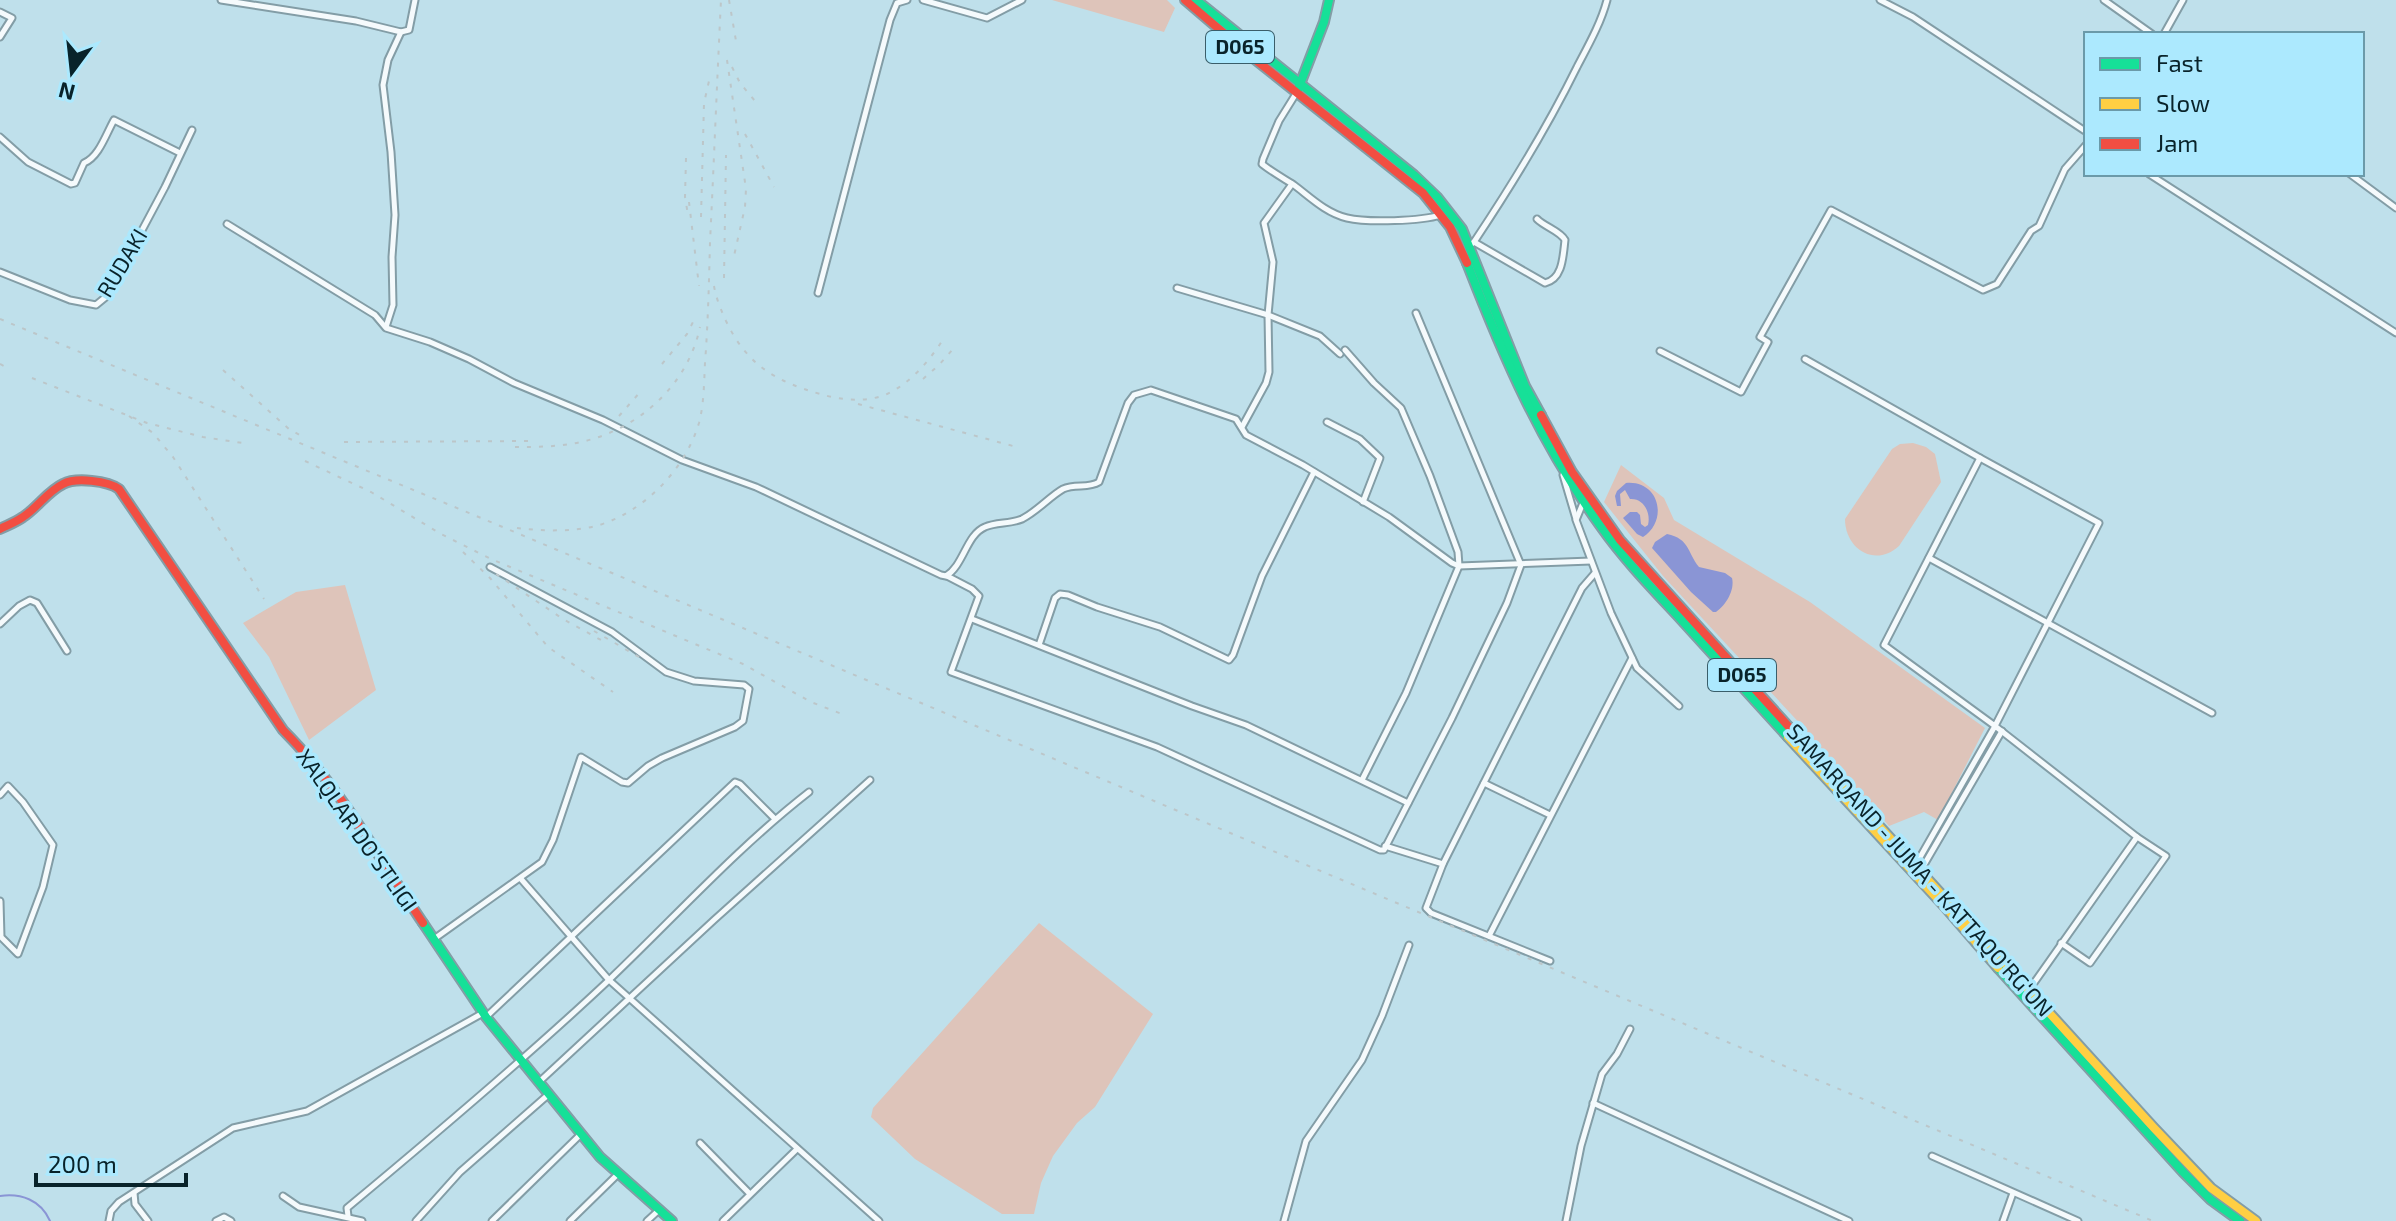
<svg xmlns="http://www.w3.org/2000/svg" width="2396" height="1221" font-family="'Exo 2',sans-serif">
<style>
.green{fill:#dec4ba}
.water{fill:#8a95d5}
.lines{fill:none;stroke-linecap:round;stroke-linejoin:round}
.stream{stroke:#8a95d5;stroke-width:2}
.street-casing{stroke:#839da6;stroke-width:9}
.fast-casing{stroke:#839da6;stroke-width:12}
.slow-casing{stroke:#839da6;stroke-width:12}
.jam-casing{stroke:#839da6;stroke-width:12}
.street{stroke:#f5fafc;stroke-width:5}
.fast{stroke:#16e098;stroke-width:8}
.slow{stroke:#ffcf43;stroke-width:8}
.jam{stroke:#f24e42;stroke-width:8}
.rail{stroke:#bcc6c9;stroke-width:2;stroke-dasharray:4 8;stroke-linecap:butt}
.labels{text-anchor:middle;stroke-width:7;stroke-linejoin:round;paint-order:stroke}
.shield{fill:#ace9fe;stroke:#3a5e6a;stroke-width:2}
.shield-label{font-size:20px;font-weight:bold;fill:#09232a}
.street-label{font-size:22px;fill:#09232a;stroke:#ace9fe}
</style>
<rect width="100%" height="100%" fill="#bfe0eb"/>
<!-- green -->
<g class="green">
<path d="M 1052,0 L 1167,0 L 1175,8 L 1164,32 Z"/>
<path d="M 1913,443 L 1926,447 L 1935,454 L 1941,482 L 1899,546 C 1875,568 1845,549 1845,519 L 1892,449 L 1900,444 Z"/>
<path d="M 1621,465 L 1664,498 L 1674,520 L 1810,602 L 1985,728 L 1938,820 L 1924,812 L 1889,826 L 1805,729 L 1663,576 L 1604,502 Z"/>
<path d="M 345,585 L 376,690 L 309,740 L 269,657 L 243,623 L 296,592 Z"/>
<path d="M 1039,923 L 1153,1014 L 1095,1107 L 1077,1123 L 1053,1156 L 1041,1183 L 1034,1214 L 1002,1214 L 915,1159 L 871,1117 L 873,1108 Z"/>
</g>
<!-- water -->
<g class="water">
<path d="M 1626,483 C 1659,480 1669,520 1643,537 L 1637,534 L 1623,518 L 1630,512 L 1637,512 L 1640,515 L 1641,524 L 1645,527 L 1648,525 C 1651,513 1644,498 1630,499 L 1625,490 L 1620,494 L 1621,506 L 1617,506 L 1615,496 L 1617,491 Z"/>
<path d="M 1667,534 C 1690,539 1687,552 1699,567 L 1725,573 L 1732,578 C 1735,590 1726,605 1716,612 L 1713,612 L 1691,592 L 1652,548 L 1655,542 Z"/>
</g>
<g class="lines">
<!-- stream -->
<path class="stream" d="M 0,1196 C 21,1193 41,1200 50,1221"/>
<!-- street casing -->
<g class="street-casing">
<g id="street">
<path d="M 221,0 L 356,21 L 401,32 L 409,30 L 415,0"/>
<path d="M 923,0 L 987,18 L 1022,0"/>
<path d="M 1880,0 L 1913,17 L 2085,131"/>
<path d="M 2104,0 L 2152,34"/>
<path d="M 0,12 L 12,18 L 0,37"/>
<path d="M 2164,34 L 2183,0"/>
<path d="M 1297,92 L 1279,121 L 1263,159 L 1262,164 C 1272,172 1283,178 1294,185 C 1310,197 1326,213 1347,218 C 1368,223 1421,221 1441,215"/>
<path d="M 0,137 L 28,162 L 71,184 L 75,183 L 84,163 C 99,157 106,134 114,120 L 180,153"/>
<path d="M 2149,174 L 2396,333"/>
<path d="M 2350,174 L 2396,208"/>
<path d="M 227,224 L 375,315 L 386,328 L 430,342 L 469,359 L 514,383 L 603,420 L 682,460 L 756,487 L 941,575 L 946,576 C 964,565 966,535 985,527 C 996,522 1010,524 1022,519 C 1039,510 1049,497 1063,489 C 1075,483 1088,489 1099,482 L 1128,403 L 1134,395 L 1151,390 L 1236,419 L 1246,435 L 1303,465 L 1389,517 L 1452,563 L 1459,566 L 1591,561"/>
<path d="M 1474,242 L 1545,283 C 1563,279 1563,256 1565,240 C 1560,231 1545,227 1537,219"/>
<path d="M 1469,246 L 1474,242 C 1512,185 1547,128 1577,67 C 1588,46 1601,23 1607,0"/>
<path d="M 0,272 L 70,300 L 96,305 L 107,296 L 165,187 L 192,130"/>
<path d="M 1177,288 L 1268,315 L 1320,336 L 1340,354"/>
<path d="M 818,293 L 890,20 L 897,3 L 907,0"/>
<path d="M 386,327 L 393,305 L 392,257 L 395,215 L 391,152 L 383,85 L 388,60 L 401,32"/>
<path d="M 1345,350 L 1374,383 L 1401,408 L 1430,476 L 1458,552 L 1459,566 L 1406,693 L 1362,780"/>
<path d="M 1660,351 L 1741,392 L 1768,342 L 1760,337 L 1831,210 L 1983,290 L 1997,284 L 2031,231 L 2039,226 L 2065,169 L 2086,145"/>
<path d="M 1805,359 L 1980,458"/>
<path d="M 1327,422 L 1360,439 L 1380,458 L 1363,502"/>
<path d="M 1242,427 L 1266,383 L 1269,372 L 1268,315 L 1273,262 L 1264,223 L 1292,184"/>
<path d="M 1563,475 L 1576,519"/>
<path d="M 1583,503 L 1576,520 L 1611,613 L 1637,668 L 1679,706"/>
<path d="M 1929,558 L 2212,713"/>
<path d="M 947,576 L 972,589 L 979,596 L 951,672 L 1157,747 L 1380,850 L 1384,850 L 1452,718 L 1507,603 L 1521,565 L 1416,313"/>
<path d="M 972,619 L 1192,706 L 1246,725 L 1408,803"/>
<path d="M 0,624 L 19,606 L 30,600 L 37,603 L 67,651"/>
<path d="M 1039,645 L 1055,598 L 1060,594 L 1068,595 L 1097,607 L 1160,627 L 1229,660 L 1233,655 L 1262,576 L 1314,472"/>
<path d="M 1484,783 L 1550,815"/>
<path d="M 0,795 L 8,786 L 23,802 L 53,845 L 43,887 L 18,954 L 1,937 L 0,901"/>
<path d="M 1385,846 L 1443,864"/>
<path d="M 1915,866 L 1995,726 L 1884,645 L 1980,458 L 2099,523 L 1995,726 L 2137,837 L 2166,856 L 2090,963 L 2061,943"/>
<path d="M 1921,870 L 2002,731"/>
<path d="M 521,879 L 609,980 L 879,1221"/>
<path d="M 1489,936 L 1632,658"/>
<path d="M 434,939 L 542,862 L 553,840 L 581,757 L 622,782 L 628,783 L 648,766 L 662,758 L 735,727 L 743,721 L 749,689 L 744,685 L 694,681 L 666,672 L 612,632 L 490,567"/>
<path d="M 1550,961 L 1431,913 L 1426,908 L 1443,864 L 1582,588 L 1595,573"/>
<path d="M 2029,990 L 2137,837"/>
<path d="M 486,1017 L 735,782 L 740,784 L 775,819"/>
<path d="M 539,1082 L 714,920 L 870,780"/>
<path d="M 1593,1103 L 1849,1221"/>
<path d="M 700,1143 L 750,1194"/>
<path d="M 1932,1156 L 2078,1221"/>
<path d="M 134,1193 L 135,1204 L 148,1221"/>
<path d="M 283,1196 L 299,1207 L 362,1221"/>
<path d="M 348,1216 L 347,1208 C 436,1134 525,1059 609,980 C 675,917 737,848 809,792"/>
<path d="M 109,1221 L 111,1211 L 119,1202 L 233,1128 L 307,1111 L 483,1013"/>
<path d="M 216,1221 L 224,1217 L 231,1221"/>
<path d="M 416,1221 L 460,1172 L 549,1094"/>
<path d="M 492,1221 L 581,1134"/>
<path d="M 570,1221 L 618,1174"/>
<path d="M 647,1221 L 659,1210"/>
<path d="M 723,1221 L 797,1149"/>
<path d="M 1284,1221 L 1306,1141 L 1362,1060 L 1382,1016 L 1409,945"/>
<path d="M 1566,1221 L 1581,1146 L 1602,1074 L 1617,1054 L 1630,1029"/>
<path d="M 2003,1221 L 2013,1193"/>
</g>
</g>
<!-- fast casing -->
<g class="fast-casing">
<g id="fast">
<path d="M 1196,0 L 1414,175 L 1437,197 L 1462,229 L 1525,386 L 1541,415"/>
<path d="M 1297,92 L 1324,22 L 1329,0"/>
<path d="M 1467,263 C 1504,358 1541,444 1602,528 C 1624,559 1651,587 1677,615 C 1714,656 1751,696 1788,737"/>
<path d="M 423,923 L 486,1017 L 600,1157 L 672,1221"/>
<path d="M 1998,968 L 2183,1172 L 2211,1200 L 2240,1221"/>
</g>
</g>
<!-- slow casing -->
<g class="slow-casing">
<g id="slow">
<path d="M 1789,727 L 2154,1128 L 2211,1188 L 2256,1221"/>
<path d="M 1788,737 L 1946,908 L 1998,968"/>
</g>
</g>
<!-- jam casing -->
<g class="jam-casing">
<g id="jam">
<path d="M 1185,0 L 1247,53 L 1423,193 L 1450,227 L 1467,263"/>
<path d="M 1541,415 L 1572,472 L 1620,540 L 1789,727"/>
<path d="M 0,529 C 8,525 16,522 23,517 C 37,508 48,491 63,484 C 76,477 108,481 119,489 L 283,730 C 339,786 379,858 423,923"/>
</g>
</g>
<!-- street -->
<use href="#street" class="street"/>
<!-- fast -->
<use href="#fast" class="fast"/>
<!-- slow -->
<use href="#slow" class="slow"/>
<!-- jam -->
<use href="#jam" class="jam"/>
<!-- rail -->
<g class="rail">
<path d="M 729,0 L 736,41"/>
<path d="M 727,60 L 746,189 L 745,207 L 734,256"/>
<path d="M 732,67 L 740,83 L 755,101"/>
<path d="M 745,134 L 774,187"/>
<path d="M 686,158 L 685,197 L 688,215"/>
<path d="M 689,202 L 699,286"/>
<path d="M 701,217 L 704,103 L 709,81"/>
<path d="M 724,278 L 726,155"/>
<path d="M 714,286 C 716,298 721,310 726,321 C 747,365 775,381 820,394 C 841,400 866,403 887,394 C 911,383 930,360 944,338"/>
<path d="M 0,319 L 486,520 L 2153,1221"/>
<path d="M 0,364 L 6,367"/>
<path d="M 662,364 L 687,334 L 695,318"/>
<path d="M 223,370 L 289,429 L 305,438"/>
<path d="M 32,378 L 147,423 L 203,437 L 249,444"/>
<path d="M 923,379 L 939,365 L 954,348"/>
<path d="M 858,404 L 1013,446"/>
<path d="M 129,416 L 153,433 L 173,457 L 264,599"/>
<path d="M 619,416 L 641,391"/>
<path d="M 344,442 L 528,441"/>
<path d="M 515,447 C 533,447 552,447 570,444 C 632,435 687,389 700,327"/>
<path d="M 305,461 L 371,492 L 441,534 L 491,559 L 743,664 L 811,702 L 847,716"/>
<path d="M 517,528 C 542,531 571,532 596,526 C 643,513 685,470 699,423 C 704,404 704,383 705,363 C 708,323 709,282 710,242 C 714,161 717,81 721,0"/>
<path d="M 463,552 L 490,578 L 548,647 L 613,692"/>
<path d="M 496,574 L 563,619 L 601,640"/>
<path d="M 594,631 L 639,657"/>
</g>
</g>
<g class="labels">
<!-- shield labels -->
<g class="shield">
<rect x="1206" y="31" width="68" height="32" rx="6"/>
<rect x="1708" y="659" width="68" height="32" rx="6"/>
</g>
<g class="shield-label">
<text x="1240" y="54">D065</text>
<text x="1742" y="682">D065</text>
</g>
<!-- street labels -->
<g class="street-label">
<text transform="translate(122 263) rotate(-59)" y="8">RUDAKI</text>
<text transform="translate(357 830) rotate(55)" y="8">XALQLAR DO’STLIGI</text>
<text transform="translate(1920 870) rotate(48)" y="8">SAMARQAND - JUMA - KATTAQO‘RG‘ON</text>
</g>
</g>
<!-- legend -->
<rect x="2084" y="32" width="280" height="144" fill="#ace9fe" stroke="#6b9aa9" stroke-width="2"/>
<rect x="2100" y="58" width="40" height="12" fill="#16e098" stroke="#6b9aa9" stroke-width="2"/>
<text x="2156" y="72" font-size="24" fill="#09232a">Fast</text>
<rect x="2100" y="98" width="40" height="12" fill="#ffcf43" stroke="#6b9aa9" stroke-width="2"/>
<text x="2156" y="112" font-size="24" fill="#09232a">Slow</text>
<rect x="2100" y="138" width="40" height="12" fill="#f24e42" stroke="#6b9aa9" stroke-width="2"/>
<text x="2156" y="152" font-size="24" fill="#09232a">Jam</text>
<!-- north arrow -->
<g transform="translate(72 72) rotate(195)" stroke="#ace9fe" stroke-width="6" paint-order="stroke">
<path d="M0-6L14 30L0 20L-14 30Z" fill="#09232a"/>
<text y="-12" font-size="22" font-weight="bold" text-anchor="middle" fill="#09232a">N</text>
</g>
<!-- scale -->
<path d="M36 1173v12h150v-12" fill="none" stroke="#09232a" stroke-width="4"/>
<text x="48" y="1173" font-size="24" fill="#09232a" stroke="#ace9fe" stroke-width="6" paint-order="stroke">200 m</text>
</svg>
